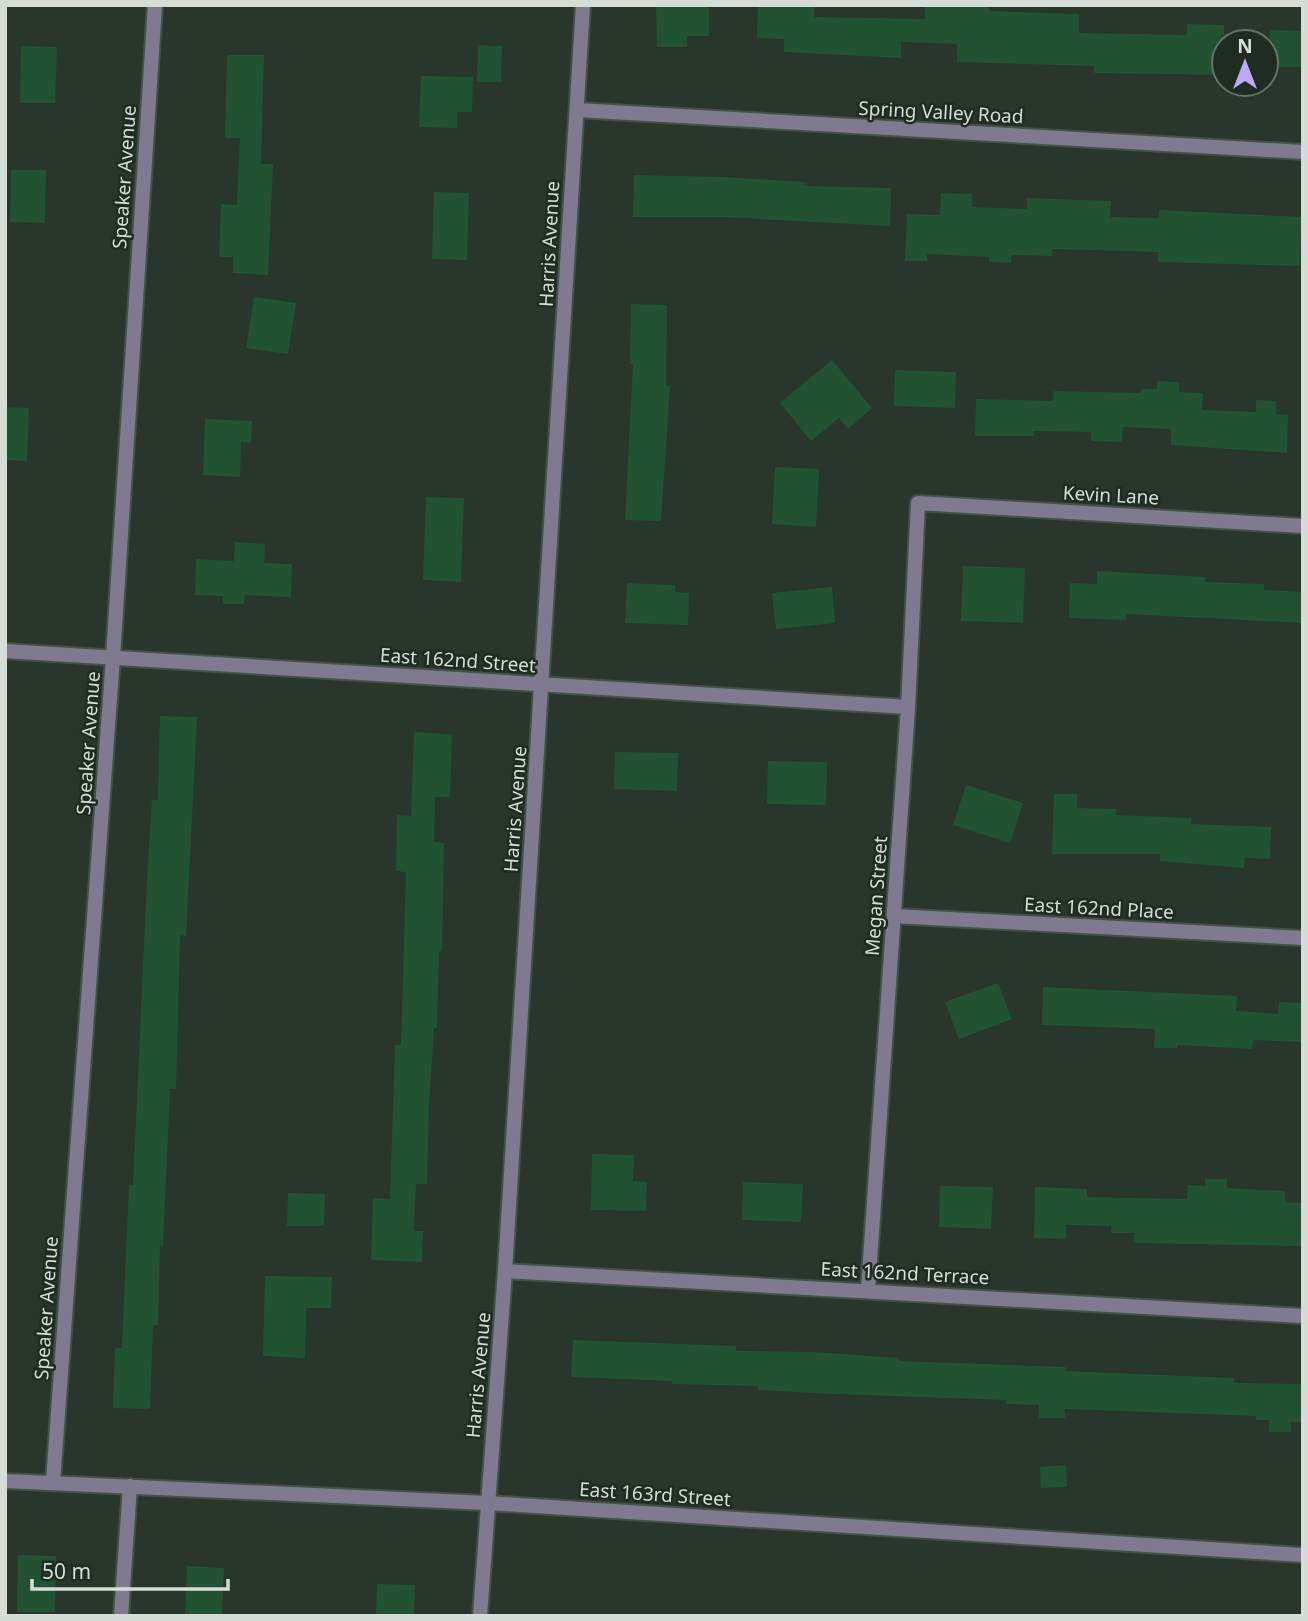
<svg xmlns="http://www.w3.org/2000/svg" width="1308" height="1621" font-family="'Noto Sans',sans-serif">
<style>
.building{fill:#215333}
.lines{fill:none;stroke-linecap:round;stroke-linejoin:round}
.minor-casing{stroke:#445147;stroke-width:18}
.tertiary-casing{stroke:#445147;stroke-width:18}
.minor{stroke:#807a91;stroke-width:14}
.tertiary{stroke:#807a91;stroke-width:14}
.labels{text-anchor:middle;stroke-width:5;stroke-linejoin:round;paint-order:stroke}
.street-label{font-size:19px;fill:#d4ddd6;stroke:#1f2c22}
</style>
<rect width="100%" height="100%" fill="#28362c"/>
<!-- building -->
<g class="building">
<path d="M 656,5 L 709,5 L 709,36 L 687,36 L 687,47 L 657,47 Z"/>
<path d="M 758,5 L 815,5 L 814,17 L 925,19 L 925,5 L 989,5 L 989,11 L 1079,14 L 1079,33 L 1187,35 L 1187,24 L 1224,25 L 1224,75 L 1094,73 L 1094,66 L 957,62 L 957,44 L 901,42 L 901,58 L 784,52 L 784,39 L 757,38 Z"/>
<path d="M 1270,30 L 1303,31 L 1303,67 L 1269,67 Z"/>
<path d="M 478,45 L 502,46 L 501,82 L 477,82 Z"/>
<path d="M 21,46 L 57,47 L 55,103 L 20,103 Z"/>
<path d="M 227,55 L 264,55 L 261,164 L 273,164 L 268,275 L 233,273 L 233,257 L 219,257 L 221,204 L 237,205 L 240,138 L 225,138 Z"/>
<path d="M 421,76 L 473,77 L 472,112 L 457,112 L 457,128 L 419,127 Z"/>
<path d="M 11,170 L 46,170 L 45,223 L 10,222 Z"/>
<path d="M 634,175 L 723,177 L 805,182 L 804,186 L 891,188 L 890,226 L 722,217 L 633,217 Z"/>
<path d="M 434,192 L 469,193 L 467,260 L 432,259 Z"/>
<path d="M 941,193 L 972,194 L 972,207 L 1027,209 L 1027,198 L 1111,201 L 1110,217 L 1159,218 L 1159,210 L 1301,217 L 1300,266 L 1158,262 L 1158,252 L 1052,249 L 1052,256 L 1011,255 L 1011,263 L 989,262 L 989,257 L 927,254 L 927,261 L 905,261 L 907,214 L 940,215 Z"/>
<path d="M 254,297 L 296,303 L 288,354 L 246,348 Z"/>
<path d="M 631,304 L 667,305 L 666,386 L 670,386 L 661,521 L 625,520 L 633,364 L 630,364 Z"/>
<path d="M 832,360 L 872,408 L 848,429 L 839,418 L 811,441 L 780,403 Z"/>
<path d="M 895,370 L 956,372 L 955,408 L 894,406 Z"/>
<path d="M 1157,381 L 1179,382 L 1179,392 L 1203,393 L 1202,410 L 1256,412 L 1256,400 L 1276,401 L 1276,414 L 1288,415 L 1287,453 L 1171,445 L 1171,429 L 1123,427 L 1122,442 L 1091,441 L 1091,432 L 1034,431 L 1034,436 L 975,436 L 976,399 L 1053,401 L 1054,391 L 1141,393 L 1141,389 L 1157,389 Z"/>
<path d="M 5,407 L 29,408 L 27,461 L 5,460 Z"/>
<path d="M 205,419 L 252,421 L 251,443 L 241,442 L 240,477 L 203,475 Z"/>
<path d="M 775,467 L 819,469 L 816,527 L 772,524 Z"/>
<path d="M 426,497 L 464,498 L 461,582 L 423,580 Z"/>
<path d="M 235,542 L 265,544 L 264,563 L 292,564 L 291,597 L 245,595 L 244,604 L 223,604 L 223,596 L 195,595 L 196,559 L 234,561 Z"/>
<path d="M 963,566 L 1025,568 L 1023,623 L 961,621 Z"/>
<path d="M 1097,571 L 1206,577 L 1205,582 L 1264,584 L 1264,590 L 1303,592 L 1303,623 L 1126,614 L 1126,620 L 1069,618 L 1070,583 L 1097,584 Z"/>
<path d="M 627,583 L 675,585 L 675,592 L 689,593 L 688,625 L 625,623 Z"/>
<path d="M 832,587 L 835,623 L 776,629 L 772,593 Z"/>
<path d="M 160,716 L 197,717 L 186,936 L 180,935 L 176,1089 L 170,1089 L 163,1246 L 160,1246 L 158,1325 L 153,1325 L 150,1409 L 113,1408 L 115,1348 L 122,1348 L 129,1185 L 133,1185 L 147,879 L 152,800 L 158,800 Z"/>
<path d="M 414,732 L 452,734 L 450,797 L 435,797 L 434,842 L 444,843 L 442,951 L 439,951 L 437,1028 L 434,1028 L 429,1105 L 427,1184 L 416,1184 L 414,1231 L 423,1231 L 422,1262 L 371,1260 L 373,1198 L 390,1199 L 395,1045 L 401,1045 L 406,872 L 396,871 L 397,815 L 411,816 Z"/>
<path d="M 615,752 L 678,753 L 677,791 L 614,789 Z"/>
<path d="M 768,761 L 827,762 L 826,805 L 767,804 Z"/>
<path d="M 966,785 L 1023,803 L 1010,843 L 953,825 Z"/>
<path d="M 1054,794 L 1077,794 L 1077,808 L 1116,809 L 1116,815 L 1191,818 L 1191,824 L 1271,827 L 1270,859 L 1245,858 L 1244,868 L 1160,861 L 1160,854 L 1052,854 Z"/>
<path d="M 998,983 L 1012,1019 L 959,1039 L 945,1002 Z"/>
<path d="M 1043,987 L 1237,996 L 1236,1011 L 1278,1014 L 1279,1002 L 1303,1003 L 1303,1042 L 1253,1040 L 1252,1049 L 1177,1045 L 1177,1048 L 1154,1048 L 1155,1029 L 1042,1025 Z"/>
<path d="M 592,1154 L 634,1155 L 633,1181 L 647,1182 L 646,1211 L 591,1210 Z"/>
<path d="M 1205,1179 L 1227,1179 L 1227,1188 L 1285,1191 L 1285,1202 L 1303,1203 L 1303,1246 L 1134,1243 L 1134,1233 L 1111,1233 L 1111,1226 L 1066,1225 L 1066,1239 L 1034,1238 L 1035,1187 L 1087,1189 L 1087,1197 L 1187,1199 L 1188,1185 L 1205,1186 Z"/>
<path d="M 743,1182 L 803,1184 L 801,1222 L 742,1220 Z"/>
<path d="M 940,1186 L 993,1187 L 991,1229 L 939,1227 Z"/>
<path d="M 288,1193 L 325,1194 L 324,1226 L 287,1226 Z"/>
<path d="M 265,1276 L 332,1277 L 331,1308 L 306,1308 L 305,1358 L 263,1356 Z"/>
<path d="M 573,1340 L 736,1346 L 736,1351 L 815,1352 L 899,1358 L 899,1361 L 1066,1367 L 1066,1371 L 1234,1378 L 1234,1383 L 1303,1384 L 1303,1422 L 1291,1422 L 1291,1432 L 1269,1432 L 1269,1420 L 1256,1420 L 1256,1416 L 1065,1409 L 1065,1418 L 1039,1418 L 1039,1405 L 1006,1404 L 1006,1400 L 834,1394 L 758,1390 L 758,1386 L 672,1384 L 672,1381 L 571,1377 Z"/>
<path d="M 1066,1465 L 1067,1487 L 1041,1488 L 1040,1467 Z"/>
<path d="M 18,1555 L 56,1556 L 55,1612 L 17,1612 Z"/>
<path d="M 187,1566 L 224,1568 L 222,1616 L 185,1616 Z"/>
<path d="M 377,1584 L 415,1585 L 414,1616 L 376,1616 Z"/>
</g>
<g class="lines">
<!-- minor casing -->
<g class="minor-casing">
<g id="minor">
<path d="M 577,110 L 1303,152"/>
<path d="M 5,651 L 908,707"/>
<path d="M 894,916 L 1303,938"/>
<path d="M 505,1271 L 1303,1316"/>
<path d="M 868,1290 L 908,707 L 918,503 L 1303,526"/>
<path d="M 53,1482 L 113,657 L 155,5"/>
<path d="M 121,1616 L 130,1486"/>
<path d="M 480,1616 L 505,1271 L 583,5"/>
</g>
</g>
<!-- tertiary casing -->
<g class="tertiary-casing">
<path id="tertiary" d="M 5,1481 L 487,1503 L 1303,1555"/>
</g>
<!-- minor -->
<use href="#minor" class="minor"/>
<!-- tertiary -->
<use href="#tertiary" class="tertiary"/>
</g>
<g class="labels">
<!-- street labels -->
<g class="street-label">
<text transform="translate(941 112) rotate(3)" y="7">Spring Valley Road</text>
<text transform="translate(124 177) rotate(-86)" y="7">Speaker Avenue</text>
<text transform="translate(549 244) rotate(-87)" y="7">Harris Avenue</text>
<text transform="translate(1111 495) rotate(3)" y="7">Kevin Lane</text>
<text transform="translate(458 660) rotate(4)" y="7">East 162nd Street</text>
<text transform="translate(88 743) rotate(-86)" y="7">Speaker Avenue</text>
<text transform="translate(515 809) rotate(-86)" y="7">Harris Avenue</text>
<text transform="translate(876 896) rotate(-86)" y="7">Megan Street</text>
<text transform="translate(1099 908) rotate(3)" y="7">East 162nd Place</text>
<text transform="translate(905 1273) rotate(3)" y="7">East 162nd Terrace</text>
<text transform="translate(46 1308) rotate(-86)" y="7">Speaker Avenue</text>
<text transform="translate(478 1375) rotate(-85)" y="7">Harris Avenue</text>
<text transform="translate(655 1494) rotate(4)" y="7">East 163rd Street</text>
</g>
</g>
<!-- border -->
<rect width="1308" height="1621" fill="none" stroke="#d4ddd6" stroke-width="14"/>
<!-- north arrow -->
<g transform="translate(1245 63)"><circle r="33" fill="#1f2c22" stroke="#67736a" stroke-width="2"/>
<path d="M0-5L12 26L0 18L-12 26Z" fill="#bda9f5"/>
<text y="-10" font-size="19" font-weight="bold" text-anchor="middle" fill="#d4ddd6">N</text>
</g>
<!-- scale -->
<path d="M32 1579v10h196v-10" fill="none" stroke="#d4ddd6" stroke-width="3.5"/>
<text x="42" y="1579" font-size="21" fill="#d4ddd6" stroke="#1f2c22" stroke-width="5" paint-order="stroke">50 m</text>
</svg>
